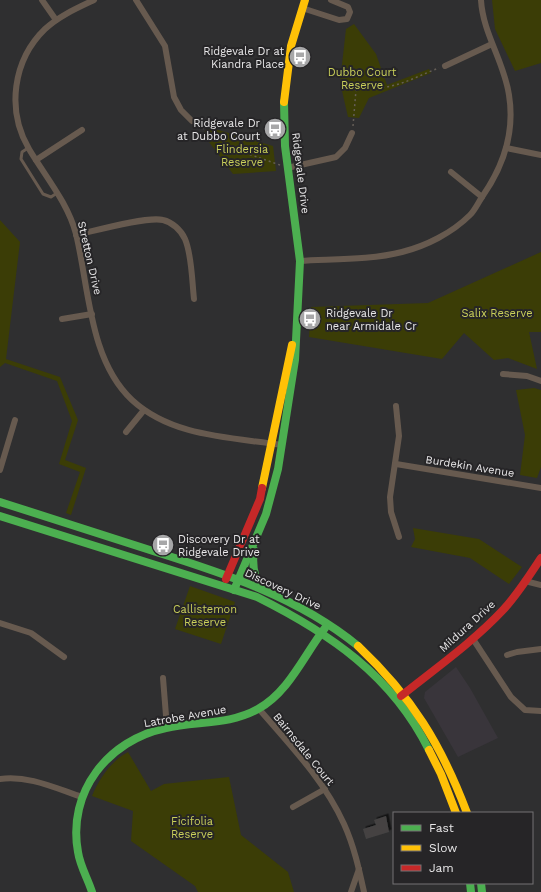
<svg xmlns="http://www.w3.org/2000/svg" width="541" height="892" font-family="'Work Sans',sans-serif">
<style>
.built{fill:#39353b}
.green{fill:#3b3d06}
.building{fill:#444343;filter:url(#shadow)}
.lines{fill:none;stroke-linecap:round;stroke-linejoin:round}
.path{stroke:#655e57;stroke-width:1.5;stroke-dasharray:2 3;stroke-linecap:butt}
.lane{stroke:#675a4f;stroke-width:3}
.street{stroke:#675a4f;stroke-width:6}
.fast{stroke:#4caf50;stroke-width:8}
.slow{stroke:#ffc107;stroke-width:8}
.jam{stroke:#c62828;stroke-width:8}
.labels{text-anchor:middle;stroke-width:4;stroke-linejoin:round;paint-order:stroke}
.poi-label{font-size:11px;fill:#e8e7e8;stroke:#262527;text-anchor:end}
.park-label{font-size:11px;fill:#cad05a;stroke:#262527}
.street-label{font-size:11px;fill:#e8e7e8;stroke:#262527}
</style>
<defs>
<filter id="shadow"><feDropShadow dx="2.5" dy="-2.5" stdDeviation="0" flood-color="#0009"/></filter>
</defs>
<rect width="100%" height="100%" fill="#2f2f30"/>
<!-- built -->
<path class="built" d="M 456,667 L 470,688 L 498,738 L 458,757 L 424,698 L 425,692 Z"/>
<!-- green -->
<g class="green">
<path d="M 492,0 L 541,0 L 541,63 L 515,71 L 495,29 Z"/>
<path d="M 354,24 L 376,54 L 387,85 L 429,69 L 431,73 L 369,98 L 359,118 L 348,117 L 340,82 L 346,29 Z"/>
<path d="M 208,127 L 273,146 L 276,171 L 233,174 L 203,134 Z"/>
<path d="M 0,220 L 20,242 L 6,359 L 60,377 L 78,420 L 65,460 L 86,468 L 71,515 L 66,513 L 80,472 L 59,464 L 72,421 L 57,381 L 5,363 L 0,367 Z"/>
<path d="M 541,252 L 541,332 L 529,332 L 537,369 L 508,358 L 494,360 L 464,333 L 442,359 L 309,337 L 311,307 L 428,303 Z"/>
<path d="M 534,388 L 541,390 L 541,467 L 537,478 L 520,475 L 525,435 L 516,390 Z"/>
<path d="M 413,528 L 479,539 L 522,567 L 509,584 L 470,558 L 411,547 L 415,539 Z"/>
<path d="M 190,586 L 235,602 L 221,644 L 175,629 Z"/>
<path d="M 128,752 L 151,791 L 164,784 L 229,777 L 241,835 L 288,872 L 294,892 L 198,892 L 195,886 L 131,841 L 133,811 L 92,796 C 99,779 111,761 128,752 Z"/>
</g>
<!-- building -->
<path class="building" d="M 386,816 L 389,832 L 366,839 L 363,829 L 376,825 L 374,820 Z"/>
<g class="lines">
<!-- path -->
<g class="path">
<path d="M 198,125 L 234,149 L 280,165"/>
<path d="M 353,126 L 356,90 L 360,85 C 370,85 376,89 385,87 C 403,85 422,74 439,68"/>
</g>
<!-- lane -->
<path class="lane" d="M 28,148 L 22,152 L 21,159 L 43,194 L 51,197 L 57,193"/>
<!-- street -->
<g class="street">
<path d="M 42,0 L 56,20"/>
<path d="M 94,0 C 77,8 59,16 45,29 C 13,60 6,110 29,149 C 45,176 68,203 76,234 C 89,287 89,360 132,400 C 172,437 230,437 282,445"/>
<path d="M 136,0 L 165,46 L 174,97 L 181,110 L 192,121"/>
<path d="M 302,8 L 339,20 L 347,19 L 350,12 L 348,7 L 331,0"/>
<path d="M 445,66 L 492,44"/>
<path d="M 506,148 L 541,155"/>
<path d="M 36,160 L 82,130"/>
<path d="M 287,168 L 336,157 L 345,148 L 352,133"/>
<path d="M 451,172 L 482,197"/>
<path d="M 76,235 C 94,231 147,216 163,220 C 172,222 181,230 185,239 C 192,255 192,282 194,299"/>
<path d="M 300,261 C 331,259 372,260 402,252 C 426,246 452,233 470,215 C 475,210 478,203 482,197 C 503,167 515,132 509,95 C 504,61 483,34 481,0"/>
<path d="M 62,319 L 92,314"/>
<path d="M 503,374 L 527,376 L 541,381"/>
<path d="M 396,406 L 399,436 L 390,497 L 391,512 L 399,537"/>
<path d="M 126,432 L 144,410"/>
<path d="M 396,464 L 541,488"/>
<path d="M 0,470 L 15,420"/>
<path d="M 525,581 L 541,585"/>
<path d="M 0,623 L 31,633 L 64,657"/>
<path d="M 473,639 L 511,697 L 525,710 L 541,711"/>
<path d="M 507,655 L 517,652 L 541,649"/>
<path d="M 163,678 L 167,728"/>
<path d="M 259,709 C 290,745 324,780 344,824 C 354,846 359,869 364,892"/>
<path d="M 0,779 C 28,775 55,788 82,797"/>
<path d="M 293,807 L 325,789"/>
<path d="M 351,892 L 359,869"/>
</g>
<!-- fast -->
<g class="fast">
<path d="M 0,502 C 51,518 102,535 153,551 C 226,574 298,597 358,646"/>
<path d="M 0,516 L 257,597 C 329,633 392,675 429,750"/>
<path d="M 254,550 C 252,564 253,577 262,588"/>
<path d="M 234,590 L 266,514 L 278,469 L 295,360 L 300,261 L 285,146 L 284,102"/>
<path d="M 470,883 L 471,892"/>
<path d="M 481,883 L 482,892"/>
<path d="M 92,892 C 88,879 80,866 78,852 C 67,792 108,740 166,728 C 197,721 230,725 258,709 C 289,692 304,655 325,628"/>
</g>
<!-- slow -->
<g class="slow">
<path d="M 284,102 L 291,46 L 305,0"/>
<path d="M 262,488 L 292,345"/>
<path d="M 358,646 C 412,697 441,744 467,813"/>
<path d="M 429,750 L 441,774 L 456,813"/>
</g>
<!-- jam -->
<g class="jam">
<path d="M 226,579 L 260,499 L 262,488"/>
<path d="M 401,696 C 436,668 473,642 503,610 C 518,594 529,576 541,558"/>
</g>
</g>
<!-- icons -->
<defs>
<g id="bus-disc" transform="scale(1.15)"><circle r="9.5" fill="#a7a7a8" stroke="#262527"/><path d="M-5-6H5V4H4V6H2V4H-2V6H-4V4H-5ZM-3.5-4V0h7V-4ZM-3.5 1.2v1.5H-2V1.2ZM2 1.2v1.5H3.5V1.2Z" fill="#fff"/></g>
</defs>
<g fill-rule="evenodd">
<use href="#bus-disc" x="300" y="57"/>
<use href="#bus-disc" x="275" y="129"/>
<use href="#bus-disc" x="310" y="319"/>
<use href="#bus-disc" x="163" y="545"/>
</g>
<g class="labels">
<!-- poi labels -->
<g class="poi-label">
<text x="284" y="55">Ridgevale Dr at<tspan x="284" dy="13">Kiandra Place</tspan></text>
<text x="260" y="127">Ridgevale Dr<tspan x="260" dy="13">at Dubbo Court</tspan></text>
<text x="326" y="317" text-anchor="start">Ridgevale Dr<tspan x="326" dy="13">near Armidale Cr</tspan></text>
<text x="178" y="543" text-anchor="start">Discovery Dr at<tspan x="178" dy="13">Ridgevale Drive</tspan></text>
</g>
<!-- park labels -->
<g class="park-label">
<text x="362" y="76">Dubbo Court<tspan x="362" dy="13">Reserve</tspan></text>
<text x="242" y="153">Flindersia<tspan x="242" dy="13">Reserve</tspan></text>
<text x="497" y="317">Salix Reserve</text>
<text x="205" y="613">Callistemon<tspan x="205" dy="13">Reserve</tspan></text>
<text x="192" y="825">Ficifolia<tspan x="192" dy="13">Reserve</tspan></text>
</g>
<!-- street labels -->
<g class="street-label">
<text transform="translate(301 173) rotate(83)" y="4">Ridgevale Drive</text>
<text transform="translate(90 258) rotate(77)" y="4">Stretton Drive</text>
<text transform="translate(470 466) rotate(9)" y="4">Burdekin Avenue</text>
<text transform="translate(283 589) rotate(25)" y="4">Discovery Drive</text>
<text transform="translate(467 626) rotate(-42)" y="4">Mildura Drive</text>
<text transform="translate(185 716) rotate(-10)" y="4">Latrobe Avenue</text>
<text transform="translate(304 749) rotate(51)" y="4">Bairnsdale Court</text>
</g>
</g>
<!-- legend -->
<rect x="393" y="812" width="140" height="72" fill="#262527" stroke="#747374"/>
<rect x="401" y="825" width="20" height="6" fill="#4caf50" stroke="#747374"/>
<text x="429" y="832" font-size="12" fill="#e8e7e8">Fast</text>
<rect x="401" y="845" width="20" height="6" fill="#ffc107" stroke="#747374"/>
<text x="429" y="852" font-size="12" fill="#e8e7e8">Slow</text>
<rect x="401" y="865" width="20" height="6" fill="#c62828" stroke="#747374"/>
<text x="429" y="872" font-size="12" fill="#e8e7e8">Jam</text>
</svg>
